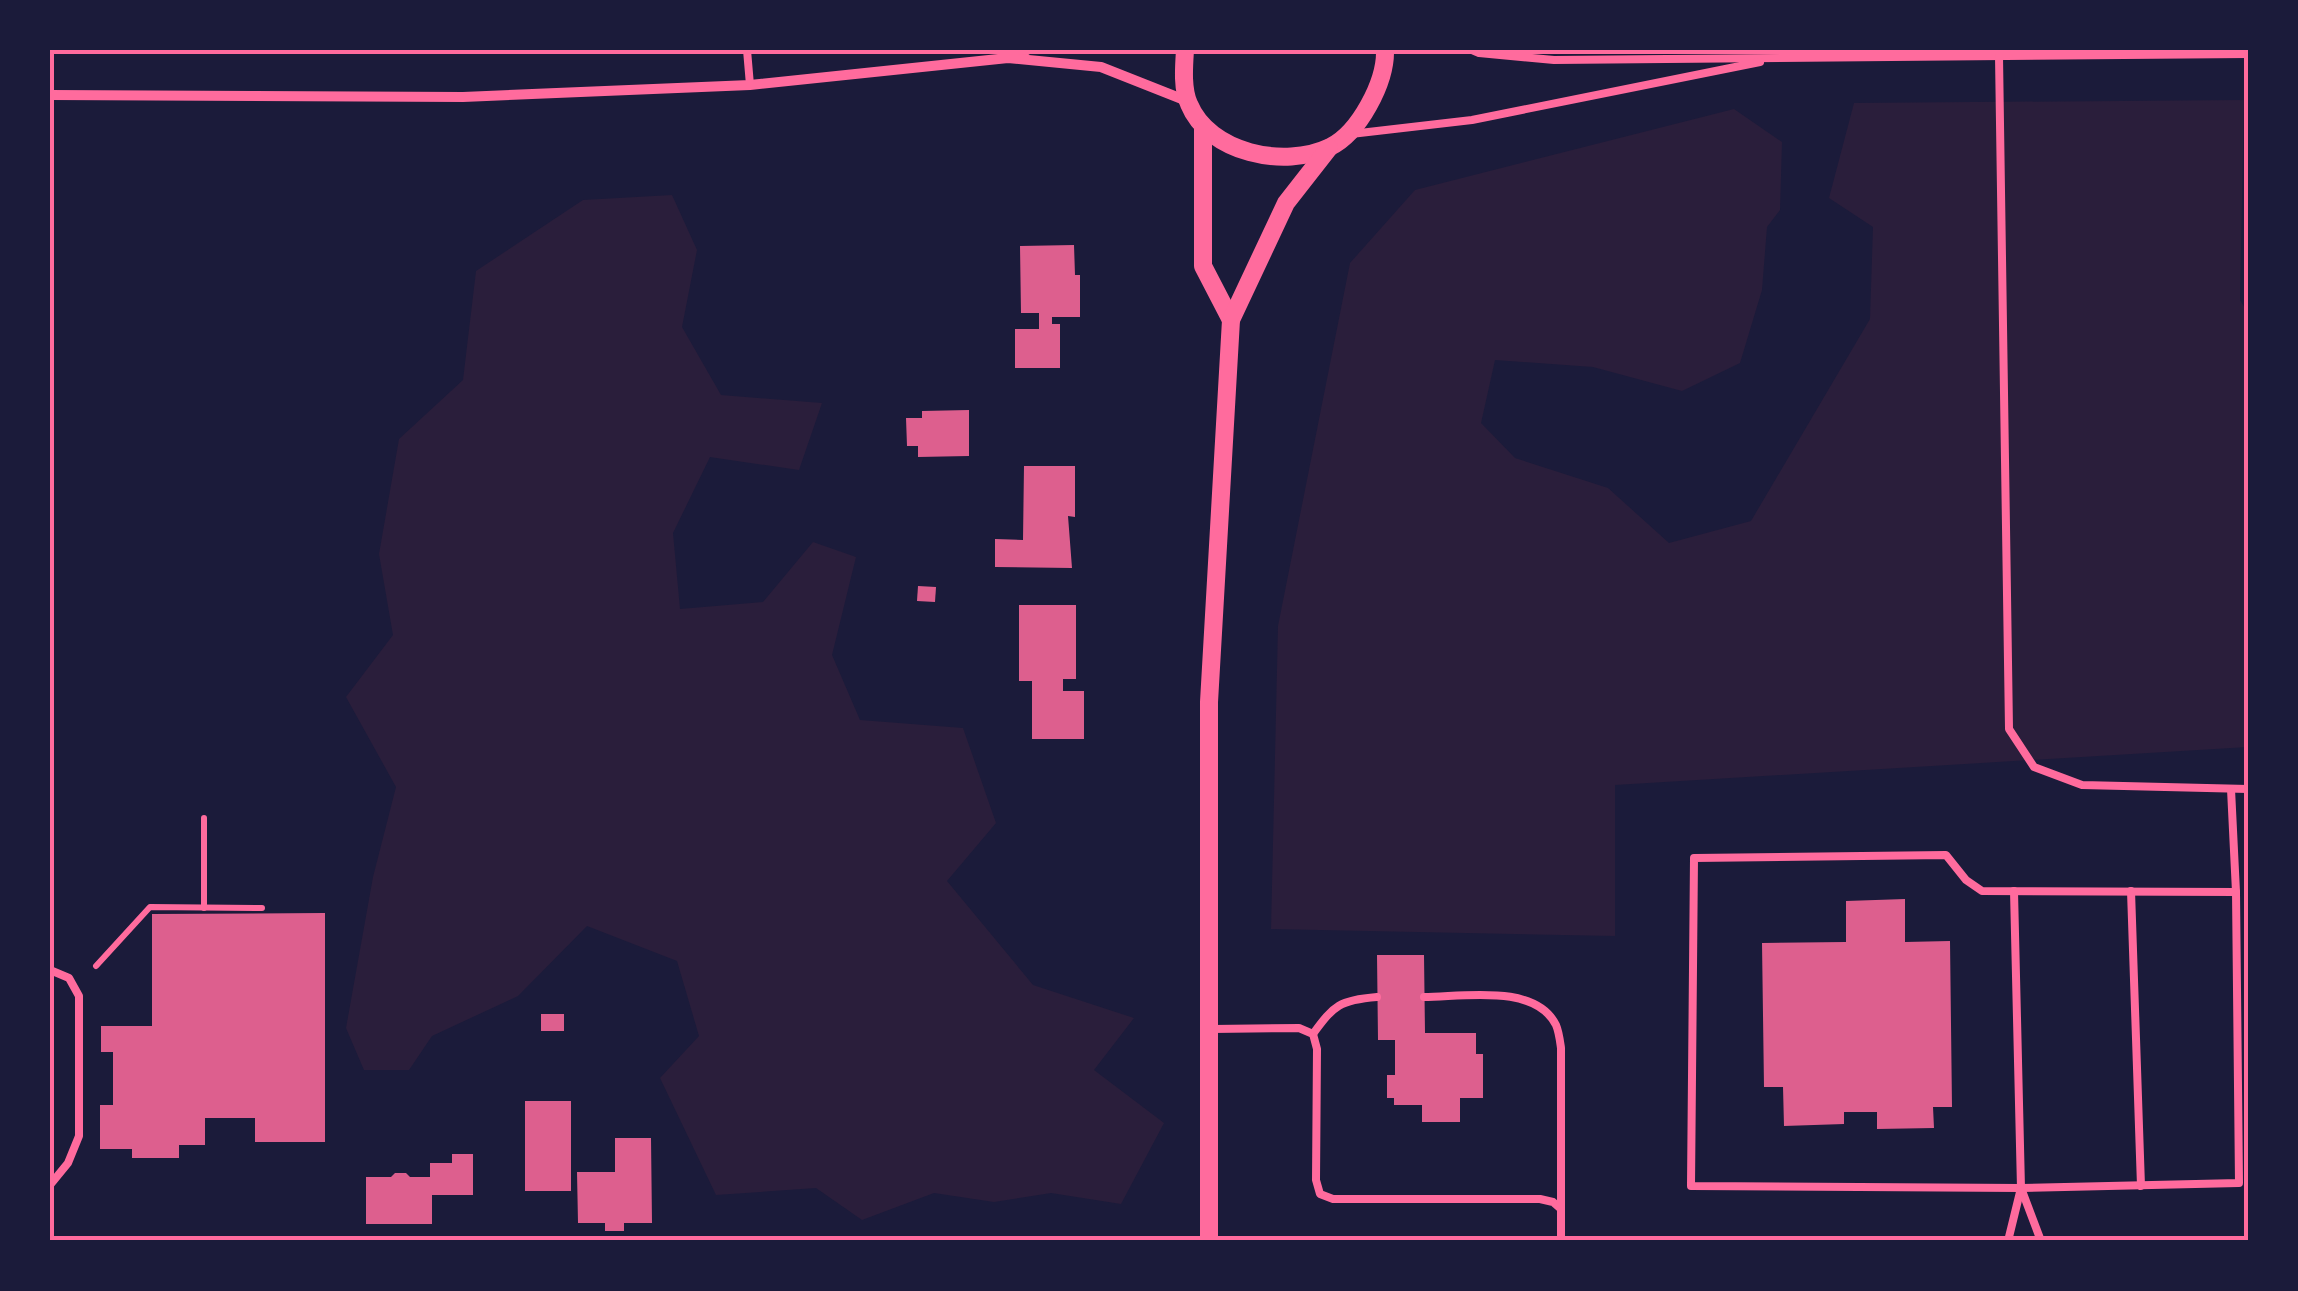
<svg xmlns="http://www.w3.org/2000/svg" width="2298" height="1291" font-family="'Public Sans',sans-serif">
<style>
.green{fill:#2a1e3b}
.building{fill:#dd5f8e}
.lines{fill:none;stroke-linecap:round;stroke-linejoin:round}
.path{stroke:#ff6b9d;stroke-width:6}
.service{stroke:#ff6b9d;stroke-width:8}
.minor{stroke:#ff6b9d;stroke-width:10}
.tertiary{stroke:#ff6b9d;stroke-width:18}
.neatline{fill:none;stroke:#ff6b9d;stroke-width:4}
</style>
<rect width="100%" height="100%" fill="#1b1b3a"/>
<!-- green -->
<g class="green">
<path d="M 2244,100 L 2240,300 L 2248,313 L 2248,747 L 1615,785 L 1615,936 L 1271,929 L 1278,626 L 1350,263 L 1415,190 L 1734,109 L 1782,142 L 1780,210 L 1767,227 L 1762,290 L 1740,363 L 1682,391 L 1593,367 L 1495,360 L 1481,423 L 1515,458 L 1608,488 L 1669,543 L 1751,521 L 1870,319 L 1873,227 L 1829,198 L 1854,103 Z"/>
<path d="M 672,195 L 697,250 L 682,327 L 721,395 L 822,403 L 799,470 L 710,457 L 673,533 L 680,609 L 763,602 L 813,542 L 856,557 L 832,655 L 860,720 L 963,728 L 996,823 L 947,881 L 1033,985 L 1134,1018 L 1094,1070 L 1164,1123 L 1121,1204 L 1051,1193 L 994,1202 L 934,1193 L 862,1220 L 816,1188 L 716,1195 L 660,1078 L 699,1036 L 677,961 L 587,926 L 518,996 L 432,1036 L 409,1070 L 364,1070 L 346,1028 L 373,877 L 396,787 L 346,697 L 393,635 L 379,554 L 399,439 L 463,380 L 476,271 L 583,200 Z"/>
</g>
<!-- building -->
<g class="building">
<path d="M 1074,245 L 1075,275 L 1080,275 L 1080,317 L 1052,317 L 1052,324 L 1060,324 L 1060,368 L 1015,368 L 1015,329 L 1039,329 L 1039,313 L 1021,313 L 1020,246 Z"/>
<path d="M 969,410 L 969,456 L 918,457 L 918,446 L 907,446 L 906,418 L 922,418 L 922,411 Z"/>
<path d="M 1024,466 L 1075,466 L 1075,517 L 1068,516 L 1072,568 L 995,567 L 995,539 L 1023,540 Z"/>
<path d="M 918,586 L 936,587 L 935,602 L 917,601 Z"/>
<path d="M 1019,605 L 1076,605 L 1076,679 L 1063,679 L 1063,691 L 1084,691 L 1084,739 L 1032,739 L 1032,681 L 1019,681 Z"/>
<path d="M 1905,899 L 1905,942 L 1950,941 L 1952,1107 L 1933,1107 L 1934,1128 L 1877,1129 L 1877,1112 L 1844,1112 L 1844,1124 L 1784,1126 L 1783,1087 L 1764,1087 L 1762,943 L 1846,942 L 1846,901 Z"/>
<path d="M 325,913 L 325,1142 L 255,1142 L 255,1118 L 205,1118 L 205,1145 L 179,1145 L 179,1158 L 132,1158 L 132,1149 L 100,1149 L 100,1105 L 113,1105 L 113,1052 L 101,1052 L 101,1026 L 152,1026 L 152,914 Z"/>
<path d="M 1377,955 L 1424,955 L 1425,1033 L 1476,1033 L 1476,1054 L 1483,1054 L 1483,1098 L 1460,1098 L 1460,1122 L 1422,1122 L 1422,1105 L 1394,1105 L 1394,1098 L 1387,1098 L 1387,1075 L 1395,1075 L 1395,1040 L 1378,1040 Z"/>
<rect x="541" y="1014" width="23" height="17"/>
<rect x="525" y="1101" width="46" height="90"/>
<path d="M 615,1138 L 651,1138 L 652,1223 L 624,1223 L 624,1231 L 605,1231 L 605,1223 L 578,1223 L 577,1172 L 615,1172 Z"/>
<path d="M 452,1154 L 473,1154 L 473,1195 L 432,1195 L 432,1224 L 366,1224 L 366,1177 L 391,1177 L 395,1173 L 406,1173 L 410,1177 L 430,1177 L 430,1163 L 452,1163 Z"/>
</g>
<g class="lines">
<!-- path -->
<g class="path">
<path d="M 204,818 L 204,908"/>
<path d="M 96,966 L 150,907 L 262,908"/>
</g>
<!-- service -->
<g class="service">
<path d="M 747,50 L 750,85"/>
<path d="M 1472,50 L 1479,53 L 1554,60 L 2248,54"/>
<path d="M 1999,56 L 2009,729 L 2034,767 L 2082,785 L 2248,789"/>
<path d="M 1351,134 L 1472,120 L 1760,62"/>
<path d="M 2231,789 L 2236,892"/>
<path d="M 1946,855 L 1966,880 L 1982,891 L 2236,892 L 2239,1183 L 2021,1188 L 1691,1186 L 1694,858 Z"/>
<path d="M 2131,891 L 2141,1186"/>
<path d="M 50,970 L 69,978 L 79,996 L 79,1136 L 68,1163 L 50,1185"/>
<path d="M 1424,997 C 1462,997 1535,983 1556,1025 C 1559,1032 1560,1041 1561,1048 L 1561,1209"/>
<path d="M 1212,1029 L 1299,1028 L 1313,1034 L 1317,1049 L 1316,1180 L 1320,1194 L 1333,1199 L 1540,1199 L 1553,1202 L 1561,1209 L 1561,1241"/>
<path d="M 1313,1034 C 1334,1005 1340,1000 1377,997"/>
<path d="M 2021,1188 L 2041,1241"/>
<path d="M 2008,1241 L 2021,1188 L 2014,891"/>
</g>
<!-- minor -->
<g class="minor">
<path d="M 1009,57 L 1027,50"/>
<path d="M 50,95 L 463,97 L 750,85 L 1008,58 L 1101,67 L 1187,101"/>
</g>
<!-- tertiary -->
<g class="tertiary">
<path d="M 1185,50 C 1184,66 1182,89 1189,104 C 1209,153 1284,169 1330,147 C 1359,133 1386,82 1385,50"/>
<path d="M 1203,128 L 1203,266 L 1231,320"/>
<path d="M 1209,1241 L 1209,702 L 1231,320 L 1286,203 L 1329,148"/>
</g>
</g>
<!-- border -->
<rect width="2298" height="1291" fill="none" stroke="#1b1b3a" stroke-width="105"/>
<rect x="52" y="52" width="2194" height="1186" class="neatline"/>
</svg>
